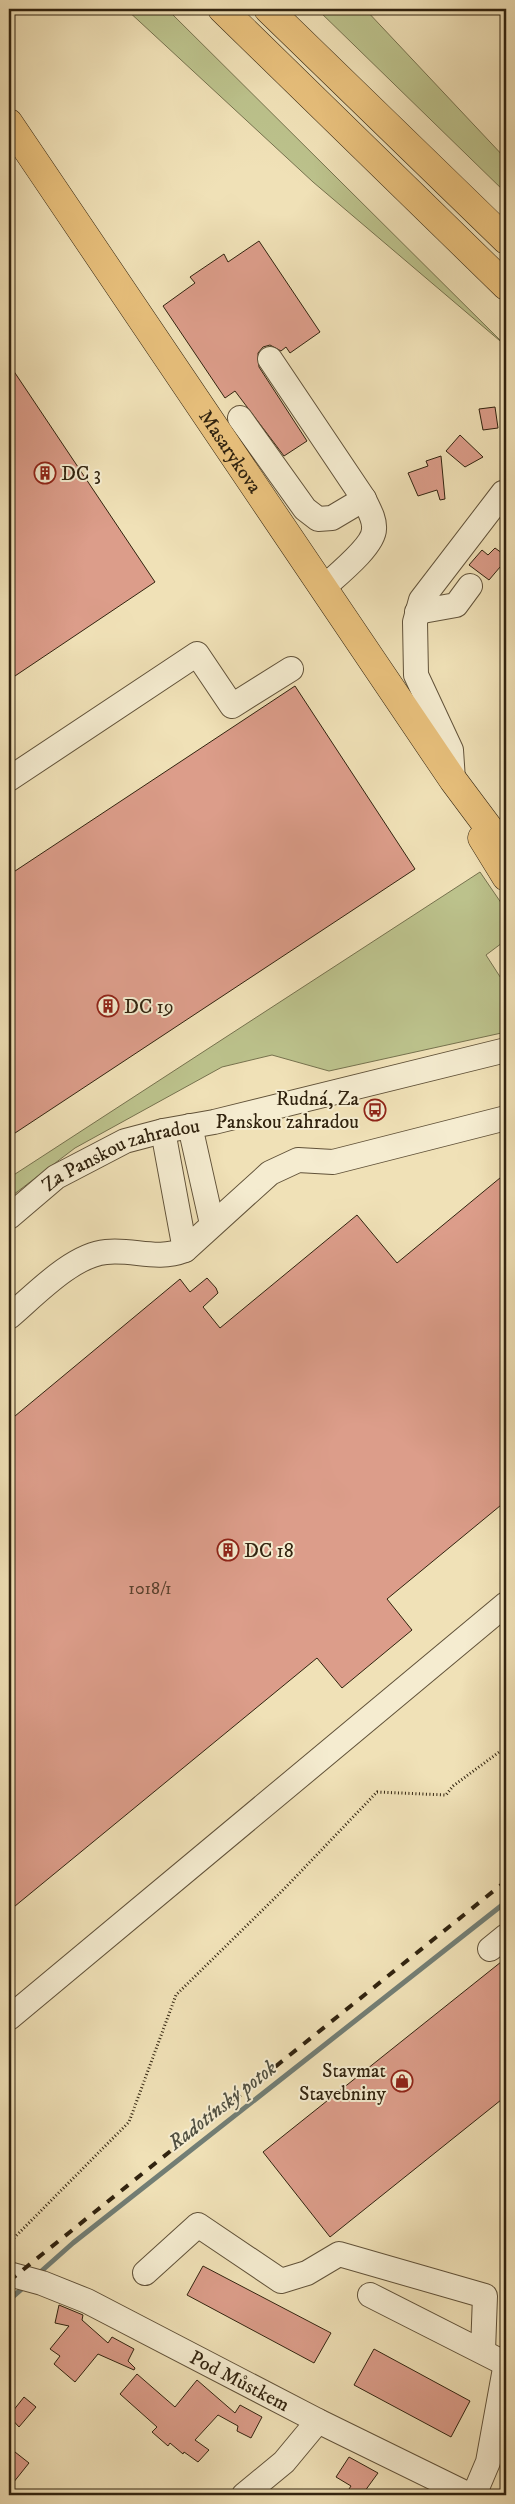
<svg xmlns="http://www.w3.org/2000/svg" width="515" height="2504" font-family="'IM FELL DW Pica',serif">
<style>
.green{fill:#bcc28c;stroke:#76724e}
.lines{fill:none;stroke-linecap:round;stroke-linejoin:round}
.stream{stroke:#727e75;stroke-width:5}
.building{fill:#dc9d8a;stroke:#31230f}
.minor-casing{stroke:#615239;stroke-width:26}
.major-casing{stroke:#31230f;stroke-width:29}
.highway-casing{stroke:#31230f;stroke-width:29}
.path{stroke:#31230f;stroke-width:3;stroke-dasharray:1 2.5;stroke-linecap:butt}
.minor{stroke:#f5ecd0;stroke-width:24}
.major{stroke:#e8c07c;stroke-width:28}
.highway{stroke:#e8c07c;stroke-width:28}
.rail{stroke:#31230f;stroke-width:4;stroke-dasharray:9 9;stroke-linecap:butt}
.labels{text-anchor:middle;stroke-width:4;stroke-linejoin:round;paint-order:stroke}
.number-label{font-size:18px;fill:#5c422e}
.street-label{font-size:20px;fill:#31230f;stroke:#f5ecd0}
.poi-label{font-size:20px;fill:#31230f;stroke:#f5ecd0;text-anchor:start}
.water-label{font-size:21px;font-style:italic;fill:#525142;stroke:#f5ecd0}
</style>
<rect width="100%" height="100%" fill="#f0e1b7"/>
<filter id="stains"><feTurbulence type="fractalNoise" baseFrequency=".004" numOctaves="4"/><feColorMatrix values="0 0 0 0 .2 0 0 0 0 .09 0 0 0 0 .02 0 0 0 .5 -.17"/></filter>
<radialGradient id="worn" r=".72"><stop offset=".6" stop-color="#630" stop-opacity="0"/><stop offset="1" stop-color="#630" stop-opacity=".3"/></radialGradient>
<!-- green -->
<g class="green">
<path d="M 126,9 L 167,9 L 506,346 L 313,182 Z"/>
<path d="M 317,9 L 365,9 L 506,159 L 506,193 Z"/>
<path d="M 480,872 L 506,910 L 506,940 L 486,955 L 506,986 L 506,1032 L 329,1071 L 272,1055 L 222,1067 L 75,1148 L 9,1198 L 9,1178 Z"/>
</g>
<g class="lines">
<!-- stream -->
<g class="stream">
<path d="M 37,2275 L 73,2243 L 506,1902"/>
<path d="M 9,2300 L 25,2286"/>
</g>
</g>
<!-- building -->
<g class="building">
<path d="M 259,241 L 320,332 L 290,353 L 286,347 L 281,351 L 270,345 L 263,347 L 258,353 L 259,367 L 307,441 L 284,456 L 235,391 L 225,398 L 163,306 L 195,283 L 190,277 L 224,254 L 228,262 Z"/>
<path d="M 9,364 L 155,582 L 9,680 Z"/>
<path d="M 495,407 L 498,428 L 483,430 L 479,409 Z"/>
<path d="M 460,435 L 483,457 L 465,467 L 446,451 Z"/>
<path d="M 441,456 L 445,499 L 440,500 L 437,490 L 418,496 L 408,473 L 428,466 L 426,461 Z"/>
<path d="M 495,548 L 506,556 L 506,560 L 489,580 L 469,565 L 482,550 L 488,555 Z"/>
<path d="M 295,686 L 415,869 L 9,1137 L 9,875 Z"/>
<path d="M 506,1173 L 506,1501 L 387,1599 L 412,1630 L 342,1688 L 317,1658 L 9,1911 L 9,1421 L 180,1279 L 190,1292 L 207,1278 L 216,1288 L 218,1293 L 203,1307 L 220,1328 L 357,1215 L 397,1263 Z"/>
<path d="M 506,1958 L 506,2096 L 330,2237 L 263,2152 Z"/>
<path d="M 203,2266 L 331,2333 L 314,2363 L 187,2295 Z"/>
<path d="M 59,2305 L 83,2315 L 82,2320 L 108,2343 L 112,2337 L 134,2349 L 128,2361 L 135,2368 L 134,2370 L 98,2354 L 75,2382 L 54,2364 L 60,2356 L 50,2349 L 69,2326 L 55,2323 Z"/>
<path d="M 374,2349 L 470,2401 L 451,2437 L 354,2385 Z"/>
<path d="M 137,2374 L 175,2407 L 197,2380 L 235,2413 L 240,2405 L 262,2417 L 251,2438 L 237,2431 L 238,2426 L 218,2415 L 195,2440 L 209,2450 L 198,2462 L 184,2452 L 183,2454 L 170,2443 L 168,2446 L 152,2432 L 157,2427 L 120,2394 Z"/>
<path d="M 24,2397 L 36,2407 L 19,2427 L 9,2416 Z"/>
<path d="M 15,2452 L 29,2463 L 9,2488 L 9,2459 Z"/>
<path d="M 349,2457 L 378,2473 L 362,2495 L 345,2495 L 351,2486 L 336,2477 Z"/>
</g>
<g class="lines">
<!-- minor casing -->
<g class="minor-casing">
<g id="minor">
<path d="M 270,359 L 364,499 C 368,508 375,519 374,529 C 374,546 336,576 323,588"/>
<path d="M 240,418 L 305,509 L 318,519 L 332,518 L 364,499"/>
<path d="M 417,612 L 456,605 L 470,586"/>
<path d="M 9,779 L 197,654 L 232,706 L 291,669"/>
<path d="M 453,780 L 451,750 L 416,675 L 415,622 L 421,600 L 503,493"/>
<path d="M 190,1126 L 212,1224"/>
<path d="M 163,1131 L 185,1250"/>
<path id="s1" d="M 9,1217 L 56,1177 L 125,1141 L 163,1131 L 214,1122 L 506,1050"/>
<path d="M 9,1317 C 34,1296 72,1255 106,1252 C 135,1249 156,1261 185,1250 L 270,1173 L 298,1160 L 333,1162 L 506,1118"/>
<path d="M 490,1949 L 506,1936"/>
<path d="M 9,2018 L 506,1604"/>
<path d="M 145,2273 L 198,2225 L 281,2281 L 307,2273 L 339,2254 L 485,2296 L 483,2351"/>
<path id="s2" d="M 9,2274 L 42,2283 L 87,2301 L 318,2421 L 469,2495"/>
<path d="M 370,2295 L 506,2364"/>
<path d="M 244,2495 L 284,2462 L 318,2421"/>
<path d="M 474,2495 L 488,2462 L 506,2363"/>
</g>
</g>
<!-- major casing -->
<g class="major-casing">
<g id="major">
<path id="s3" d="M 9,123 L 453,780 L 506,851"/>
<path d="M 482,838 L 506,877"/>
</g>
</g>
<!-- highway casing -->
<g class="highway-casing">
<g id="highway">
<path d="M 222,9 L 506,286"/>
<path d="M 268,9 L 506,240"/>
</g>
</g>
<!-- path -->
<path class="path" d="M 9,2243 L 129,2122 L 176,1995 L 285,1888 L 377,1792 L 446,1795 L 453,1786 L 506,1747"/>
<!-- minor -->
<use href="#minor" class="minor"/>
<!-- major -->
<use href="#major" class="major"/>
<!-- highway -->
<use href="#highway" class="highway"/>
<!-- rail -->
<path class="rail" d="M 9,2281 L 506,1881"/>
</g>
<!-- icons -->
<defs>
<g id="building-ring" transform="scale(1.125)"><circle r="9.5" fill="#f5ecd0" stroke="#8f2418" stroke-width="1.5"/><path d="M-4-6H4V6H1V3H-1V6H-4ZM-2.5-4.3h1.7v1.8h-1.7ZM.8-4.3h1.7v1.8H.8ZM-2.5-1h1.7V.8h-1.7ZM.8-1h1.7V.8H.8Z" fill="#8f2418"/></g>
<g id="bus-ring" transform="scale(1.125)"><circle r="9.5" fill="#f5ecd0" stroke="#8f2418" stroke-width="1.5"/><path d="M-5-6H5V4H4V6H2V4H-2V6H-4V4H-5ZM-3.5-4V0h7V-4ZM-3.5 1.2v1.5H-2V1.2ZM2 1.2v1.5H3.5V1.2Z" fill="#8f2418"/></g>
<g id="shop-ring" transform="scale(1.125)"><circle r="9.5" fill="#f5ecd0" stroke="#8f2418" stroke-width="1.5"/><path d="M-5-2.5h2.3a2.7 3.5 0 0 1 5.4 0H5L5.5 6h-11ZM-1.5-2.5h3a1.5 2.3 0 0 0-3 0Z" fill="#8f2418"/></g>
</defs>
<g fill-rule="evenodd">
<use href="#building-ring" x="45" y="473"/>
<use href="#building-ring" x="108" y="1006"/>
<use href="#bus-ring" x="375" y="1110"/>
<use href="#building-ring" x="228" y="1550"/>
<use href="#shop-ring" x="402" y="2081"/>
</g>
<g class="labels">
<!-- number labels -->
<g class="number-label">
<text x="150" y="1594">1018/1</text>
</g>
<!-- street labels -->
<g class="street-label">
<text dy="7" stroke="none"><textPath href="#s3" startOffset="396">Masarykova</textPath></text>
<text dy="7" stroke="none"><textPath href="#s1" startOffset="131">Za Panskou zahradou</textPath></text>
<text dy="7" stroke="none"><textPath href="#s2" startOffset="255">Pod Můstkem</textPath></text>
</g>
<!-- poi labels -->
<g class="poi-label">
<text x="61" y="480">DC 3</text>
<text x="124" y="1013">DC 19</text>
<text x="359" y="1105" text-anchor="end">Rudná, Za<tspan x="359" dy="23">Panskou zahradou</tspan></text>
<text x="244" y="1557">DC 18</text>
<text x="386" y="2077" text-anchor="end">Stavmat<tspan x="386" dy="23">Stavebniny</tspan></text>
</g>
<!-- water labels -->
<g class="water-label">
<text transform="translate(222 2105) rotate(-38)" y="7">Radotínský potok</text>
</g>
</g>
<!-- margin -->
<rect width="515" height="2504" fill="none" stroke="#f0e1b7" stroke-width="30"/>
<rect x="10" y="10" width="495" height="2484" fill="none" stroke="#31230f" stroke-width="2.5"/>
<rect x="15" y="15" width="485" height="2474" fill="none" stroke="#31230f"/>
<rect width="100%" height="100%" filter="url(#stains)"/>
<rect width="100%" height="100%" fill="url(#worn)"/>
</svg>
